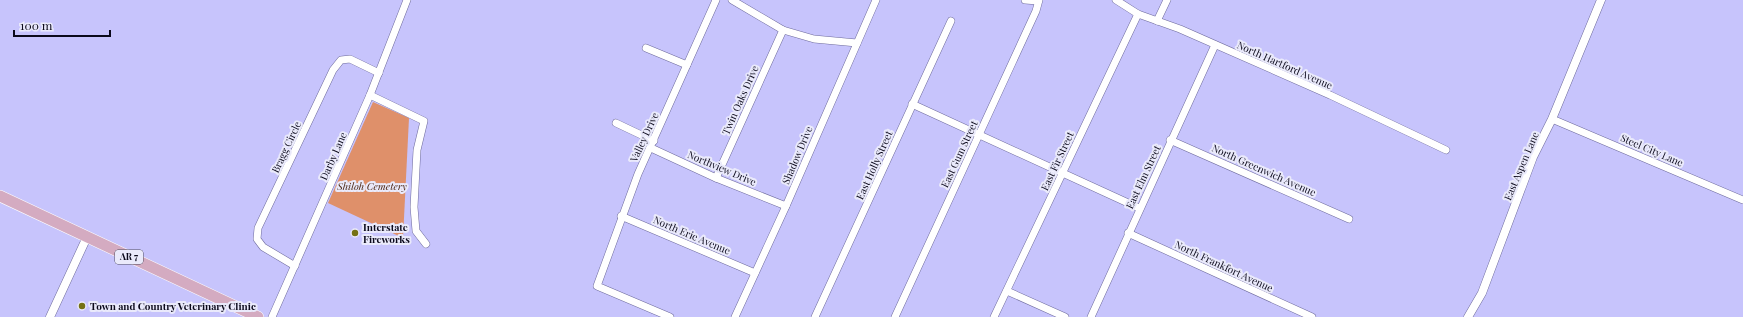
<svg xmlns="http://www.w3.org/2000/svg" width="1743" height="317" font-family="'Playfair Display',serif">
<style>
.green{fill:#df906a}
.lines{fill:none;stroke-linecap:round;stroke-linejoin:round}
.minor-casing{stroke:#6e6b9d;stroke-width:8}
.tertiary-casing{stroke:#6e6b9d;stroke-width:9}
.primary-casing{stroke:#fff;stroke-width:12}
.minor{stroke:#fff;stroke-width:7}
.tertiary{stroke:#fff;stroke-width:8}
.primary{stroke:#d4abc1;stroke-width:11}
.poi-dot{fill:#757113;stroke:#eaeafb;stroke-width:1.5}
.labels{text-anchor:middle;stroke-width:4;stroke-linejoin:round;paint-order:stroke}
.shield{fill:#eaeafb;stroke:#4e4c5e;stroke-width:1}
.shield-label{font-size:9px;font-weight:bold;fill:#0b091b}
.street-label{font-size:10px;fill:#0b091b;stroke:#eaeafb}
.park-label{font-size:10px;font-style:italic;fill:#4c2714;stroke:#eaeafb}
.poi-label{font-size:10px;font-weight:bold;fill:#0b091b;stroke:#eaeafb;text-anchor:start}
</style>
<rect width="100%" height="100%" fill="#c7c4fc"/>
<!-- green -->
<path class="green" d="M 373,102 L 409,118 L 403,238 L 328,203 Z"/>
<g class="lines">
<!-- minor casing -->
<g class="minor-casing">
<g id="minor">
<path d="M 732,0 L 783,30 L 814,39 L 857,43"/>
<path d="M 1025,0 L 1038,1"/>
<path d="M 1116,0 L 1138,14 L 1180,29 L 1330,95 L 1446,150"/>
<path d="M 1157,21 L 1167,0"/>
<path d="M 646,48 L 687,65"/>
<path d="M 370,95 L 424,121 L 417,150 L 414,207 L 416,231 L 426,244"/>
<path d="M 912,104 L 1139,208"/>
<path d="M 1552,119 L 1743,200"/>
<path d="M 616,123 L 654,141"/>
<path d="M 1170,140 L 1349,219"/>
<path d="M 651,148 L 716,178 L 786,206"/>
<path d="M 716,178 L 783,30"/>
<path d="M 621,216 L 755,273"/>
<path d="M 1128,233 L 1312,317"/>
<path d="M 295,266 L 263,247 L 257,239 L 258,228 L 333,70 L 341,60 L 350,59 L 379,73"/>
<path d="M 1007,291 L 1065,317"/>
<path d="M 272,317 L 370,95 L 407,0"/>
<path d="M 670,317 L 597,286 L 638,174 L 716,0"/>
<path d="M 735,317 L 786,206 L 876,0"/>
<path d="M 815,317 L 951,21"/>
<path d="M 895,317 L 1036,11 L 1039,0"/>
<path d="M 994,317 L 1138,14"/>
<path d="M 1091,317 L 1215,45"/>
</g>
</g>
<!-- tertiary casing -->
<g class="tertiary-casing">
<g id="tertiary">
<path d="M 50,317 L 87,237"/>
<path d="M 1468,317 L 1482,293 L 1533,157 L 1552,119 L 1601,0"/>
</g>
</g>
<!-- primary casing -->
<g class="primary-casing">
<path id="primary" d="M 0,196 L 258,317"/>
</g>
<!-- minor -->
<use href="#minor" class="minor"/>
<!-- tertiary -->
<use href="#tertiary" class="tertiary"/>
<!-- primary -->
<use href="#primary" class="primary"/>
</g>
<!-- markers -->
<g class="poi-dot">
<circle cx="355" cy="233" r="4"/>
<circle cx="82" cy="306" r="4"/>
</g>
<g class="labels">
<!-- shield labels -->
<rect class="shield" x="115" y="250" width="28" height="14" rx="3"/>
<g class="shield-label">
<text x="129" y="260">AR 7</text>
</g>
<!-- street labels -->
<g class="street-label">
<text transform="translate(1285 65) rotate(24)" y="4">North Hartford Avenue</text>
<text transform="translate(740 100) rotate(-66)" y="4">Twin Oaks Drive</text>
<text transform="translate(644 137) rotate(-65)" y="4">Valley Drive</text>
<text transform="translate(286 147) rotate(-65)" y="4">Bragg Circle</text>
<text transform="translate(1652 150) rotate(23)" y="4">Steel City Lane</text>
<text transform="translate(959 154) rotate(-65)" y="4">East Gum Street</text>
<text transform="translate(797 155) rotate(-67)" y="4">Shadow Drive</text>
<text transform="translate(333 156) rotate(-66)" y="4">Darby Lane</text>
<text transform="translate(1057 161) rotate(-65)" y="4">East Fir Street</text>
<text transform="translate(874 165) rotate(-66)" y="4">East Holly Street</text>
<text transform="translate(1521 166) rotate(-67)" y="4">East Aspen Lane</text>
<text transform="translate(722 168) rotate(23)" y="4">Northview Drive</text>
<text transform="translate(1264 170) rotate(24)" y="4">North Greenwich Avenue</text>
<text transform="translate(1143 177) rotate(-65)" y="4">East Elm Street</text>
<text transform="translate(692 235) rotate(23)" y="4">North Erie Avenue</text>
<text transform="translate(1224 266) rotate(25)" y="4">North Frankfort Avenue</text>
</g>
<!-- park labels -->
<g class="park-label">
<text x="372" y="190">Shiloh Cemetery</text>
</g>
<!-- poi labels -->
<g class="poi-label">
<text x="363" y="231">Interstate<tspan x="363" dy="12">Fireworks</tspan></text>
<text x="90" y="310">Town and Country Veterinary Clinic</text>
</g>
</g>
<!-- scale -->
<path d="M14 30v6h96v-6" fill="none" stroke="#0b091b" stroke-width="2"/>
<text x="20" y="30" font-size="12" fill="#0b091b" stroke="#eaeafb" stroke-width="3" paint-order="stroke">100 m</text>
</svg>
